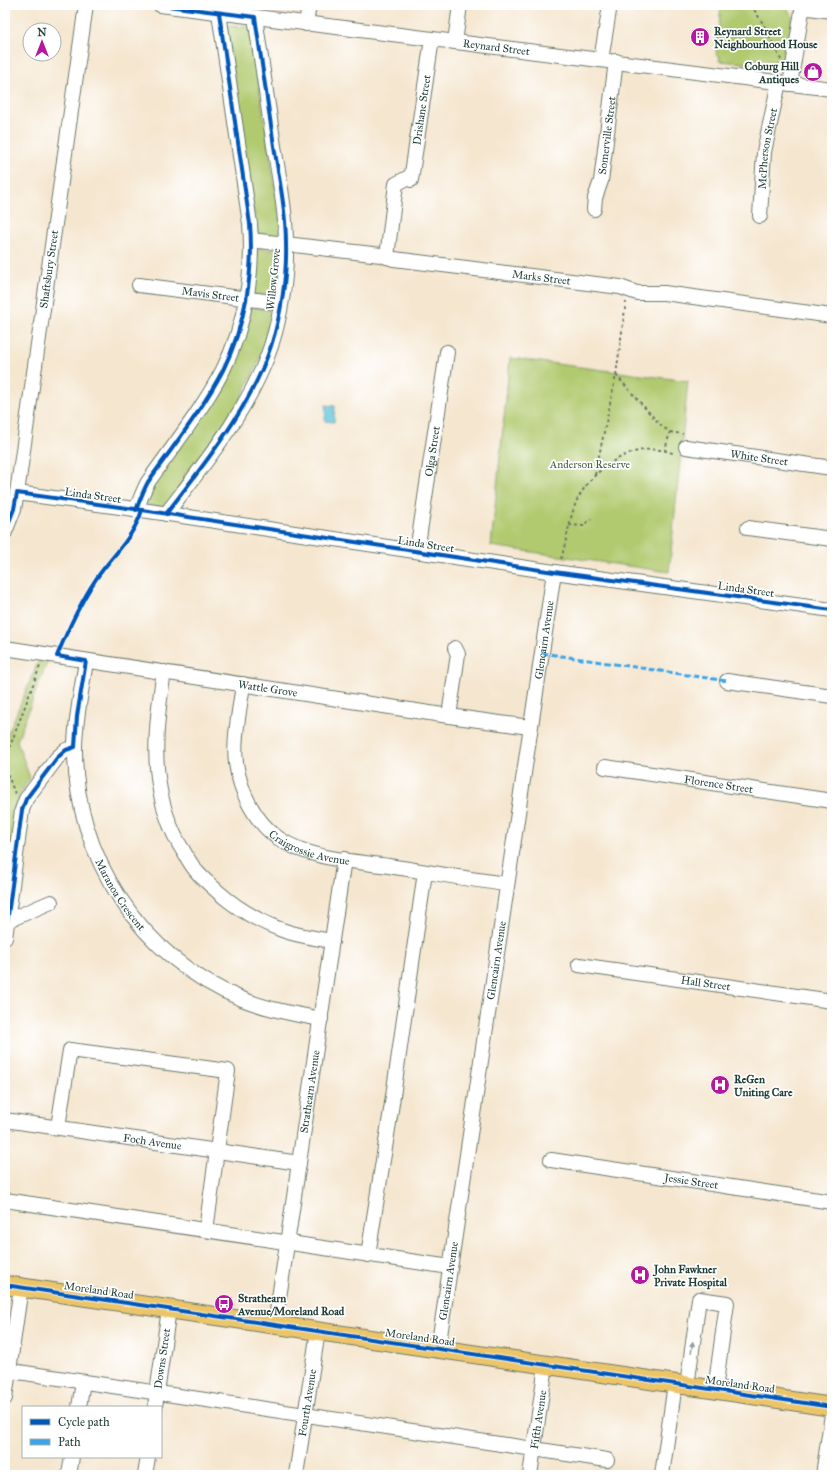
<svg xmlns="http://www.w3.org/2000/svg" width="837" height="1480" font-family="'IM FELL Great Primer',serif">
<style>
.green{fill:#b1ca6f;stroke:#688452}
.water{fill:#60c6dd;stroke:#408288}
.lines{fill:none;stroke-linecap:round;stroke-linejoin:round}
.minor-casing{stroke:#6a786a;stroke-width:16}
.major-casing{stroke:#6a786a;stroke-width:20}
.path{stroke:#6a786a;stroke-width:2;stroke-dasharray:3 3;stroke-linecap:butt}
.minor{stroke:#fff;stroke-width:14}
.major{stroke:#edc569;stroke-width:18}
.quiet{stroke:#3da4eb;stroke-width:3;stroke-dasharray:6 3;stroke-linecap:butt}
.cycleway-casing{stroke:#fff;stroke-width:6}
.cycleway{stroke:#0057b8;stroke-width:4}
.oneway{fill:#8f9e9a}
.labels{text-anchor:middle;stroke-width:3.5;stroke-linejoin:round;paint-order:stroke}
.poi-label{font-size:11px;font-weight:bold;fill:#1f3d34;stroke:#fff;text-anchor:start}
.street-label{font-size:11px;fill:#1f3d34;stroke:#fff}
.park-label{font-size:11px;fill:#446043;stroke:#fff}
</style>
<rect width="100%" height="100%" fill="#fff"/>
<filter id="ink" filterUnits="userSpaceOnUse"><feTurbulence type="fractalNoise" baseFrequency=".025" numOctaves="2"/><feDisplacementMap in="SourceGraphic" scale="8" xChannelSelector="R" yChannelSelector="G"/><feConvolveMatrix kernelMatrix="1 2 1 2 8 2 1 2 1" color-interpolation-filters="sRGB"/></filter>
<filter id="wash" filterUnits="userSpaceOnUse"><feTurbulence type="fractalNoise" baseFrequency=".012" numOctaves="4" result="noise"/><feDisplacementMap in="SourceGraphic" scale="16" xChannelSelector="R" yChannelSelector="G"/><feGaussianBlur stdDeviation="0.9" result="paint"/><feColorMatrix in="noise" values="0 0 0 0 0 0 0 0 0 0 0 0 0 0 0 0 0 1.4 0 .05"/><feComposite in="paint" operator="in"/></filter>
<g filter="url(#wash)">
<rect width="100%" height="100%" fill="#f5e6cf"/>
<!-- green -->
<g class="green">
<path d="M 721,5 L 789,5 L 788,10 L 793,16 L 785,62 L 754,59 L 754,64 L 719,61 L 720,56 L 716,55 Z"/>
<path d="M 230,26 L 248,27 L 250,29 L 282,231 L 279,238 L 257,234 L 227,27 Z"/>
<path d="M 260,248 L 282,252 L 276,296 L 255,295 L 252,291 L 257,250 Z"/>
<path d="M 255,307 L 272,311 L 274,316 L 267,344 L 230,421 L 168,503 L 161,507 L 148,505 L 145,499 L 212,397 L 249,308 Z"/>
<path d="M 510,358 L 688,381 L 669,572 L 491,546 Z"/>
<path d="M 41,655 L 49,657 L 17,741 L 30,778 L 21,792 L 17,804 L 5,893 L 5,736 L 7,736 Z"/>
</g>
<!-- water -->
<path class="water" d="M 326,405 L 335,406 L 334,422 L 325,421 Z"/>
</g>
<g filter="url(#ink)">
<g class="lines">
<!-- minor casing -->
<g class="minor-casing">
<g id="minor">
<path id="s1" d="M 160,5 L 832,89"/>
<path d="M 802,7 L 832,11"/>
<path d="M 306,24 L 309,5"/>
<path d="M 455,42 L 460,5"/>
<path d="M 601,60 L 610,5"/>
<path d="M 790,84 L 803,5"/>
<path id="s2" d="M 411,180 L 432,39"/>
<path id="s3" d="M 594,209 L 595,198 L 601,181 L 616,61"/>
<path id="s4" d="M 760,216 L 764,152 L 779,82"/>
<path id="s5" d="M 251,240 L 381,255 L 394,259 L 620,287 L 637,293 L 664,293 L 832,316"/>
<path d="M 387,257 L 396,184 L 411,176"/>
<path id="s6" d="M 139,285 L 281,303"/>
<path id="s7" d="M 686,447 L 832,468"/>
<path d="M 17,493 L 142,510 L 554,572 L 832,610"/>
<path d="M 136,510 C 140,500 143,491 148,482 C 174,445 202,410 223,370 C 245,326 254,273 250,224 L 219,13"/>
<path d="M 166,514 C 205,463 251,407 271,346 C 281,315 287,277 286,244 C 286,211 279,178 274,146 C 268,103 261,60 255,17"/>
<path d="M 748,528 L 832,539"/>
<path id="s8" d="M 5,532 L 14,509 L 17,493 L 86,5"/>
<path id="s9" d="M 417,551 L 447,352"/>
<path id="s10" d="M 5,648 L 449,716 L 530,727"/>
<path id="s11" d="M 86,661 C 82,689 75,719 75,748 C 74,855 141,959 242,999 C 267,1009 294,1014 321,1019"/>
<path d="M 164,672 C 154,732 149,789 179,844 C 185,853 190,864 197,872 C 203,879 211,885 217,891 C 236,908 258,921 282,930 C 298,936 315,938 332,941"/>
<path d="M 727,681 L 832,696"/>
<path id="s12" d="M 243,684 C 240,709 233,738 236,763 C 240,791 254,821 278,838 C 308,859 353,861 389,866 C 428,872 467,879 506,884"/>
<path d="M 449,716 L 458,654 L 455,648"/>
<path id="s13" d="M 605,767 L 832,801"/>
<path d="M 7,921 L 51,902"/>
<path d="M 5,938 L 22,810 L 26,799 L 57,758 L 66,750 L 75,747"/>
<path id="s14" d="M 579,965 L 832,1001"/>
<path id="s15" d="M 5,1120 L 299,1163"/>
<path d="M 58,1127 L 70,1050 L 228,1071 L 206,1230"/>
<path id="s16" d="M 551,1160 L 832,1202"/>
<path d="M 5,1200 L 450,1267"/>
<path d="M 368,1255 L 391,1110 L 425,872"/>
<path id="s17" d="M 275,1325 L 344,859"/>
<path id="s18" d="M 438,1349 L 554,572"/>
<path d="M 5,1370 L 607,1460"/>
<path d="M 687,1386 L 699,1299 L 727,1303 L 715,1390"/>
<path d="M 5,1398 L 21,1287"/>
<path d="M 79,1407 L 83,1382"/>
<path id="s19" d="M 155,1407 L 169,1309"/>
<path d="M 69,1475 L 72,1457"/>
<path d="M 145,1475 L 148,1457"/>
<path id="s20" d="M 296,1475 L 318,1331"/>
<path id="s21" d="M 530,1475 L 546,1365"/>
<path d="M 662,1475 L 675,1384"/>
<path d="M 823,1475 L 832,1414"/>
</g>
</g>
<!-- major casing -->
<g class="major-casing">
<path id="major" d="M 5,1285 L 832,1407"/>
</g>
<!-- path -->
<g class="path">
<path d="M 751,5 L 762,22 L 781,60"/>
<path d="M 616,375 L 653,417 L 663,427 L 670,432 L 665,450"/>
<path d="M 670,432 L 683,434"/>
<path d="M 595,475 L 616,375 L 626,302"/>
<path d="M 569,525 L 584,526 L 587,522 L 592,519"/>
<path d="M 561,559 C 567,540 569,519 577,500 C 579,496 582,492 585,487 C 605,460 642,440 675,454"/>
<path d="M 15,794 L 6,770 L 9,749 L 40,666"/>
</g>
<!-- minor -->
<use href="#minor" class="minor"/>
<!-- major -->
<use href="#major" class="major"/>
<!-- quiet -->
<path class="quiet" d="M 542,653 L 727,681"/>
<!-- cycleway casing -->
<g class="cycleway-casing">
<g id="cycleway">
<path d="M 160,5 L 255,17 C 261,60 268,103 274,146 C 279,178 286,211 286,244 C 287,277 281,315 271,346 C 251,407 205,463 166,514"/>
<path d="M 136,510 C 140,500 143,491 148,482 C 174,445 202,410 223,370 C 245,326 254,273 250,224 L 219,13"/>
<path d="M 5,532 L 14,509 L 17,493 L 142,510 L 554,572 L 832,610"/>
<path d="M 5,938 L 22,810 L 26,799 L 57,758 L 66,750 L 75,747 L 77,716 L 86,661 L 57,656 C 68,629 80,603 96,579 C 112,556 134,537 142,510"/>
<path d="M 5,1285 L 832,1407"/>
</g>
</g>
<!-- cycleway -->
<use href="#cycleway" class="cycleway"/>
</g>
<!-- one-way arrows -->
<defs><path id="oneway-solid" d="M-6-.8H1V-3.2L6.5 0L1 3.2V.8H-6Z"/></defs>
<use class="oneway" href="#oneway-solid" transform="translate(692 1347) rotate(-82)"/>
</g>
<!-- icons -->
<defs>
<g id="building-disc" transform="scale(1)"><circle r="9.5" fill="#b5179e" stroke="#fff"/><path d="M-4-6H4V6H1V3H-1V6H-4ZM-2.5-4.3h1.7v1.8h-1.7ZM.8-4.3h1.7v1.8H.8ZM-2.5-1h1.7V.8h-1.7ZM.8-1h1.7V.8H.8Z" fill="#fff"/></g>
<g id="shop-disc" transform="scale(1)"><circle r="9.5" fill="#b5179e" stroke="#fff"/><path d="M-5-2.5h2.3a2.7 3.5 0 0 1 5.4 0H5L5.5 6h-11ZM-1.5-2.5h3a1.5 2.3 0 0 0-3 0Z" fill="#fff"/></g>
<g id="hospital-disc" transform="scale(1)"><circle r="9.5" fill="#b5179e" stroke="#fff"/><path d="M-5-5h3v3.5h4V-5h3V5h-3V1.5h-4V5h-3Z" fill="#fff"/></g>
<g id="bus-disc" transform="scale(1)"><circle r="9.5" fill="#b5179e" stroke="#fff"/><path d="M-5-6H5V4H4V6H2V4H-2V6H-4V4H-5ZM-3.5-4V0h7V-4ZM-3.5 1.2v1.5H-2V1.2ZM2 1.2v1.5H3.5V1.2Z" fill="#fff"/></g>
</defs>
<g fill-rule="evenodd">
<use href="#building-disc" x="700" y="37"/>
<use href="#shop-disc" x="813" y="72"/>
<use href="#hospital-disc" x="720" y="1085"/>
<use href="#hospital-disc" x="640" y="1275"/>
<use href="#bus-disc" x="224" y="1304"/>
</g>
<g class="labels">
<!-- poi labels -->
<g class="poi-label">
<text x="714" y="35">Reynard Street<tspan x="714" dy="13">Neighbourhood House</tspan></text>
<text x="799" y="70" text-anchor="end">Coburg Hill<tspan x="799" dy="13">Antiques</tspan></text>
<text x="734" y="1083">ReGen<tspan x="734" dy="13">Uniting Care</tspan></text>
<text x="654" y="1273">John Fawkner<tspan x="654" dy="13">Private Hospital</tspan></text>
<text x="238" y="1302">Strathearn<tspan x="238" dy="13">Avenue/Moreland Road</tspan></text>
</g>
<!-- street labels -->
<g class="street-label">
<text dy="4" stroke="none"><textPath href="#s1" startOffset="339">Reynard Street</textPath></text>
<text dy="4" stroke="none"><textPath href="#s2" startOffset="71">Drishane Street</textPath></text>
<text dy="4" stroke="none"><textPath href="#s3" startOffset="75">Somerville Street</textPath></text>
<text dy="4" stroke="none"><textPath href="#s4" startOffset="68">McPherson Street</textPath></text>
<text dy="4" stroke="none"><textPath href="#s8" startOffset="267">Shaftsbury Street</textPath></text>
<text dy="4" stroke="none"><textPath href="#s5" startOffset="293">Marks Street</textPath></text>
<text transform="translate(273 279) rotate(-84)" y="4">Willow Grove</text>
<text dy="4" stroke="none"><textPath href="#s6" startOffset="72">Mavis Street</textPath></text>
<text dy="4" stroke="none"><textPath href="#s9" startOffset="101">Olga Street</textPath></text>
<text dy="4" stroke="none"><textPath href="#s7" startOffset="74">White Street</textPath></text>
<text transform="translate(93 495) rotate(8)" y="4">Linda Street</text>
<text transform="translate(426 544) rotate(9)" y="4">Linda Street</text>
<text transform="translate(746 589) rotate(8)" y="4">Linda Street</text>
<text dy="4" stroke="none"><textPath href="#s18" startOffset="717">Glencairn Avenue</textPath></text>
<text dy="4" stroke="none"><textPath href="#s10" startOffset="266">Wattle Grove</textPath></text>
<text dy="4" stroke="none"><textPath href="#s13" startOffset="115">Florence Street</textPath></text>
<text dy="4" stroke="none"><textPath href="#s12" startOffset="201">Craigrossie Avenue</textPath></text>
<text dy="4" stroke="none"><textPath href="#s11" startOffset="244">Maranoa Crescent</textPath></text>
<text dy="4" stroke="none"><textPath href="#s18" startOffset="393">Glencairn Avenue</textPath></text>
<text dy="4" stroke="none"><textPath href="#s14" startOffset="128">Hall Street</textPath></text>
<text dy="4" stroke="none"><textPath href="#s17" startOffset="236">Strathearn Avenue</textPath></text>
<text dy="4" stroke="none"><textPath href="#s15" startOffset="149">Foch Avenue</textPath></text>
<text dy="4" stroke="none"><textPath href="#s16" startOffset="142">Jessie Street</textPath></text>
<text dy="4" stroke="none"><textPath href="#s18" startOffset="69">Glencairn Avenue</textPath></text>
<text transform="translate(99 1290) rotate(8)" y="4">Moreland Road</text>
<text transform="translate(420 1337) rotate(8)" y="4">Moreland Road</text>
<text dy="4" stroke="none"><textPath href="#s19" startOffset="49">Downs Street</textPath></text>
<text transform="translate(740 1384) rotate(8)" y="4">Moreland Road</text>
<text dy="4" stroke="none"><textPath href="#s20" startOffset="73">Fourth Avenue</textPath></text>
<text dy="4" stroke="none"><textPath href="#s21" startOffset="56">Fifth Avenue</textPath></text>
</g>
<!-- park labels -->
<g class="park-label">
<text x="590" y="468">Anderson Reserve</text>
</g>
</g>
<!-- margin -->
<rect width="837" height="1480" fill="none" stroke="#fff" stroke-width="20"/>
<!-- legend -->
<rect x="22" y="1406" width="140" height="52" fill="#ffffff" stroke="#a5b1ae"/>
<rect x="30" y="1419" width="20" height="6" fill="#0057b8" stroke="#a5b1ae"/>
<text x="58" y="1426" font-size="12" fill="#1f3d34">Cycle path</text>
<rect x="30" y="1439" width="20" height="6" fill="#3da4eb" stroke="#a5b1ae"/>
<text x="58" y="1446" font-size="12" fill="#1f3d34">Path</text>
<!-- north arrow -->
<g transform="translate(42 42)"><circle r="19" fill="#ffffff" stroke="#a5b1ae"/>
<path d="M0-3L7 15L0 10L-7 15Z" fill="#b5179e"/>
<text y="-6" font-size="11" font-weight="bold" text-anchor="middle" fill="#1f3d34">N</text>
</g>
</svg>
